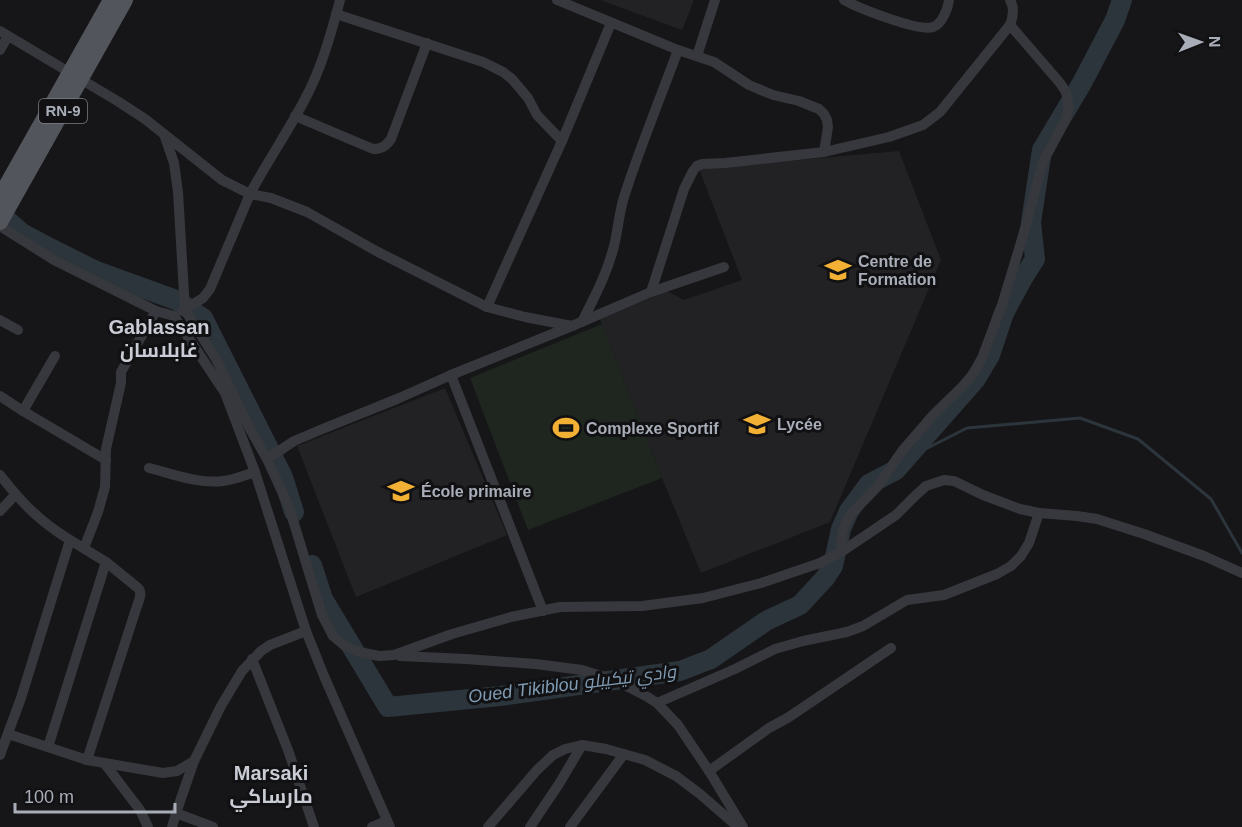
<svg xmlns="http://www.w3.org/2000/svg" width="1242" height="827" font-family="Arial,Cairo,sans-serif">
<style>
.built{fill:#222225}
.green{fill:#1e261f}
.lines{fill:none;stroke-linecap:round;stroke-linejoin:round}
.stream{stroke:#2c353c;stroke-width:3}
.river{stroke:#2c353c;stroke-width:20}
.minor{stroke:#37383d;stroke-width:10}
.primary{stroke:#53555c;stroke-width:16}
.labels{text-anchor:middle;stroke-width:6;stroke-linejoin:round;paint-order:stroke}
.shield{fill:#111113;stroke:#7b7e86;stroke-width:1.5}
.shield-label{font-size:15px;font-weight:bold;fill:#a8adb8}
.poi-label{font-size:16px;font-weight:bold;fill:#a8adb8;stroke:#111113;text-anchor:start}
.water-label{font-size:18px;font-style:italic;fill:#7f9bb3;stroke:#111113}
.quarter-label{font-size:20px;font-weight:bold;fill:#c9ccd4;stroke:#111113}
</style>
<rect width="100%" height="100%" fill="#161618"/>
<!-- built -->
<g class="built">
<path d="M 600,0 L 694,0 L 682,30 Z"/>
<path d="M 899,151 L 941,260 L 830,522 L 701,573 L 662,478 L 600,319 L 667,291 L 684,300 L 742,280 L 699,169 Z"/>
<path d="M 445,388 L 507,535 L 356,597 L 297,446 Z"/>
</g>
<!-- green -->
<path class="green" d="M 602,324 L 662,478 L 528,530 L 470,378 Z"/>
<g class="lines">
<!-- stream -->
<path class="stream" d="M 906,459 L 967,428 L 1080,418 L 1138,439 L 1211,499 L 1242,553"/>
<!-- river -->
<g class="river">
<path d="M 0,220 L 7,220 L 22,233 L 52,249 L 96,271 L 176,300 L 203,318 L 283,477 L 294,512"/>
<path d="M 312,565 L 323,599 L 388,707 L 500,696 L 680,671 L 711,659 L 766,621 L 800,605 L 825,578 L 833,566 L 841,529 L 849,511 L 869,484 L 896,470 L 975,380 L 990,355 L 1004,313 L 1023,278 L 1035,259 L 1031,222 L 1042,150 L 1082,83 L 1115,20 L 1122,0"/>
</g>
<!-- minor -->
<g class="minor">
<path d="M 340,0 C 331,34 321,70 304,101 C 287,133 267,162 250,194 L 271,198 L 307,212 L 378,252 L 487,307 L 525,317 L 572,326"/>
<path d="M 557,0 L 678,50 L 714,62 L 749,85 L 773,95 L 799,101 L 819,109 L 824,114 L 827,120 L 828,127 L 824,152"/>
<path d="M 844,0 C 858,8 919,32 933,27 C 942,24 948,9 949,0"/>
<path d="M 336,14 L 483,62 L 503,72 L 512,79 L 528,98 L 537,115 L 562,141"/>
<path d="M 0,31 L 119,102 L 145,119 L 222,180 L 250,194 L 210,289 L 203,298 L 182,311"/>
<path d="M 0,50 L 8,36"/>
<path d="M 697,56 L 715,0"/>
<path d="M 295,116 L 373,149 C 382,149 386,146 391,139 L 427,43"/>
<path d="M 164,134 L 174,163 L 178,192 L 185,310 L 216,359 L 250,429 L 267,459 L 289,507 L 322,615 L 333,636 L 345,646 L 359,652 L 379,656 L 394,655 L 452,634 L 511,617 L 560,607 L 642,606 L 703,598 L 761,583 L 820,563 L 841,552 L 896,515 L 915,496 L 926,486 L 944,480 L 954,481 L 983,495 L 1020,509 L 1039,513 L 1077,516 L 1097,519 L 1144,534 L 1204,556 L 1242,573"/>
<path d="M 0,226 L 54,260 L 156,311 L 174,316 L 225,393 L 255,472 L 306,631 L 324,676 L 390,827"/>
<path d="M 651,292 L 684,189 L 693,171 L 697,166 L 702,164 L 725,163 L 824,152 L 889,137 L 923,125 L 940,112 L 1010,25 C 1013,17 1015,8 1010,0"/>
<path d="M 487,307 L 562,141 L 611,23"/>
<path d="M 0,320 L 18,330"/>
<path d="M 582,322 C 595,296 607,274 614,246 C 618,230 619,213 624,197 C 640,147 660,99 678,50"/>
<path d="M 451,375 L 543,611"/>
<path d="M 0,396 L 23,411 L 106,460"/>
<path d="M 23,411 L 55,356"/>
<path d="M 267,459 L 294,441 L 320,430 L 397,399 L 451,375 L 572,326 L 651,292 L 724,267"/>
<path d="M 149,468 C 173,474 198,484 223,481 C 234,480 245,475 255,472"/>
<path d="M 0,475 C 22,503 39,521 70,540 L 21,698 L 0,755"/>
<path d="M 0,511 L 15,495"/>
<path d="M 84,548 L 98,512 L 105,487 L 106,449 L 121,383 L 121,372 L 156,311"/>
<path d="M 841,552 L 842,534 L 846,522 L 851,514 L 878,486 L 902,451 L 934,414 L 963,386 L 974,373 L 982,358 L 1002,305 L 1022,239 L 1043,162 L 1066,119 L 1068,111 L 1068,102 L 1066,92 L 1060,83 L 1010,25"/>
<path d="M 400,656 L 466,659 L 536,664 L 582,670 L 617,681 L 646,696 L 657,703 L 678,725 L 709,771 L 743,827"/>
<path d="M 252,659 L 288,750 L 314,827"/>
<path d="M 657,703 L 735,669 L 775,649 L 803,641 L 847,632 L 863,626 L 907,600 L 944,595 L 997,574 L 1011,566 L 1021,556 L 1029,543 L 1039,513"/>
<path d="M 8,734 L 87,760 L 137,606 C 139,600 143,593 138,588 L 106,562 L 70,540"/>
<path d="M 48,747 L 106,562"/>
<path d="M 87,760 L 163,773 L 177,771 L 194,761"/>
<path d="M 105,764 L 140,810 L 148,827"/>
<path d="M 709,771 L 769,728 L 789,717 L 891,648"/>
<path d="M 172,827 L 176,813"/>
<path d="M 213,827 L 176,813 L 194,761 L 221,706 L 242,671 L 261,651 L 270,645 L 306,631"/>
<path d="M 372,827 L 387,821"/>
<path d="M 488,827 L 537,770 L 553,755 L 565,749 L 582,745 L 606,749 L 645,760 L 676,776 L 700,794 L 738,827"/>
<path d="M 530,827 L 559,784 L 582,745"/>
<path d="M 570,827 L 624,754"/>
</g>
<!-- primary -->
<g class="primary">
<path d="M 0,197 L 111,0"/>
<path d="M 0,222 L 125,0"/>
</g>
</g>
<!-- icons -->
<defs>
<g id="school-bare" transform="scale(2.07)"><path d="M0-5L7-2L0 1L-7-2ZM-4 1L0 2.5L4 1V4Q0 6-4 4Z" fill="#f2b134" stroke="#111113" stroke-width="2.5" paint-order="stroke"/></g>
<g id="stadium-bare" transform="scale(2.07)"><path d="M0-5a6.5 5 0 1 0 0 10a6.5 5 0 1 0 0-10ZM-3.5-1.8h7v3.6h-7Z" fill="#f2b134" stroke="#111113" stroke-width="2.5" paint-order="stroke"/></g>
</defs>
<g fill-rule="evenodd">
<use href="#school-bare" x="838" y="270"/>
<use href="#school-bare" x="757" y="424"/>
<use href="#stadium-bare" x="566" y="428"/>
<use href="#school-bare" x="401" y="491"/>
</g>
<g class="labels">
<!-- shield labels -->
<rect class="shield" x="39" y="99" width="48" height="24" rx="4.5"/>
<g class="shield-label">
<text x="63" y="116">RN-9</text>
</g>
<!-- poi labels -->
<g class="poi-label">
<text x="858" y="267">Centre de<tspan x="858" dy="18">Formation</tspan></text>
<text x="777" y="430">Lycée</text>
<text x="586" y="434">Complexe Sportif</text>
<text x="421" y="497">École primaire</text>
</g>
<!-- water labels -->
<g class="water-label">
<text transform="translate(572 684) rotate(-7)" y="6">Oued Tikiblou وادي تيكيبلو</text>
</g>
<!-- quarter labels -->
<g class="quarter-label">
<text x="159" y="334">Gablassan<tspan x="159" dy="23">غابلاسان</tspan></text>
<text x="271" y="780">Marsaki<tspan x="271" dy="23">مارساكي</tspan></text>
</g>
</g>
<!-- north arrow -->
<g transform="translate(1200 42) rotate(89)" stroke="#111113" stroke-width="4.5" paint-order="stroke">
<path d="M0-4.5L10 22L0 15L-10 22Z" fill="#a8adb8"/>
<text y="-9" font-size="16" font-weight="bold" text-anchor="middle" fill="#a8adb8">N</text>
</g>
<!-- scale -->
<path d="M15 803v9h160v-9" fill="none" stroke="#a8adb8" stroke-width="3"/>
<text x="24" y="803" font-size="18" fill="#a8adb8" stroke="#111113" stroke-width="4.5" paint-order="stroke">100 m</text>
</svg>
